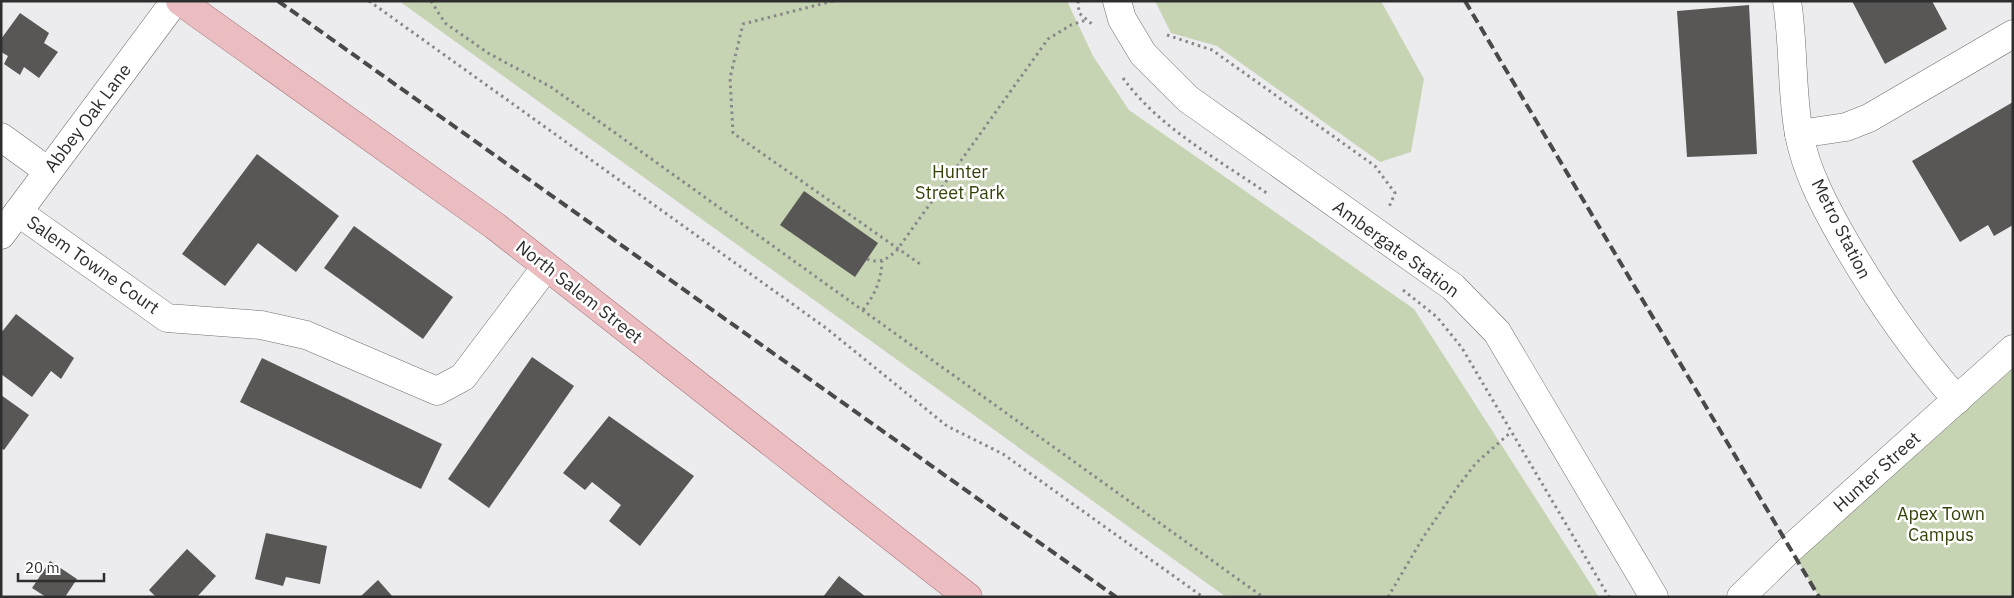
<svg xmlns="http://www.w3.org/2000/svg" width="2014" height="598" font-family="'IBM Plex Sans',sans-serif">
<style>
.green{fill:#c7d4b3}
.building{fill:#595756}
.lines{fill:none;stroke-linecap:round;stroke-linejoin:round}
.minor-casing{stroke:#707072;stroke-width:29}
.major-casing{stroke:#a06e72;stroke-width:29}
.path{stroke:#88888a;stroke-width:3;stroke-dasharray:2.5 4;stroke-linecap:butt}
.minor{stroke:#fff;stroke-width:28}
.major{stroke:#ebbdc0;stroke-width:28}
.rail{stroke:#49494a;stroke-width:4;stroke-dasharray:10 5;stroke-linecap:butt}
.labels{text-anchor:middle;stroke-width:5;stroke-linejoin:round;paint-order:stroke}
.street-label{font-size:18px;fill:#2e2e2f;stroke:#fff}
.park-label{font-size:18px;fill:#334309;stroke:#fff}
</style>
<rect width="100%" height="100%" fill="#ececef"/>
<!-- green -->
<g class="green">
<path d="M 399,1 L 1067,1 L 1093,56 L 1129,110 L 1414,309 L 1599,597 L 1226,597 Z"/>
<path d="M 1155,1 L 1381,1 L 1424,79 L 1411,152 L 1380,162 L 1217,46 L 1171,33 Z"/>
<path d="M 2013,367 L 2013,597 L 1819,597 L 1795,556 Z"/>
</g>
<!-- building -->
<g class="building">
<path d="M 1852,1 L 1932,1 L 1947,29 L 1885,64 Z"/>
<path d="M 1749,5 L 1757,154 L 1687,157 L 1677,11 Z"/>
<path d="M 20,13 L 49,33 L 44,43 L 58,52 L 39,78 L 24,67 L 20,75 L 4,64 L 8,56 L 1,52 L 1,39 Z"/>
<path d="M 2013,102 L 2013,225 L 1994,236 L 1988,225 L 1960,242 L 1912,161 Z"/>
<path d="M 257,154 L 339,216 L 296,272 L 258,243 L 225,286 L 182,254 Z"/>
<path d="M 804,191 L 878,243 L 855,277 L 780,225 Z"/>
<path d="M 354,226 L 453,297 L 423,339 L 324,268 Z"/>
<path d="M 16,314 L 74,358 L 61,379 L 51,371 L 32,397 L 1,374 L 1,333 Z"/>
<path d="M 532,357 L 574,386 L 489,508 L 448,479 Z"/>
<path d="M 262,358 L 442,444 L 421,489 L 240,402 Z"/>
<path d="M 1,395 L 29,415 L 4,450 L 1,448 Z"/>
<path d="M 609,416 L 694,476 L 640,546 L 609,521 L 621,505 L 592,482 L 585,490 L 563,473 Z"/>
<path d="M 266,533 L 327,546 L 320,584 L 286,577 L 283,586 L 255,579 Z"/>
<path d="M 187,549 L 216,576 L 197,597 L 156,597 L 149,590 Z"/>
<path d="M 50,561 L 77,579 L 65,597 L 46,597 L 32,588 Z"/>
<path d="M 839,576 L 866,597 L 823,597 Z"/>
<path d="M 378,580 L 393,597 L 360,597 Z"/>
</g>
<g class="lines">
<!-- minor casing -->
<g class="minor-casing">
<g id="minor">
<path d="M 1117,1 L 1122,19 L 1143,54 L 1188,99 L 1453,287 L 1497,332 L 1654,597"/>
<path d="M 1787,1 C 1794,45 1791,90 1799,134 C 1806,172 1826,209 1845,242 C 1878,299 1914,351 1957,400"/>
<path d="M 1799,134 L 1846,127 L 1869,118 L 2013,34"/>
<path d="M 1,137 L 48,171"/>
<path d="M 18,212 L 167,318 L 261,325 L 306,335 L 437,391 L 463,377 L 546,267"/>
<path d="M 1,235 L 175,1"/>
<path d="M 1741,597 L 1790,549 L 2013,349"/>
</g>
</g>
<!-- major casing -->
<g class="major-casing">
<path id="major" d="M 180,1 L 495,226 L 968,597"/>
</g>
<!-- path -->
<g class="path">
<path d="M 369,1 L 826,328 L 947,426 L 1003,454 L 1203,597"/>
<path d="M 431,1 L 445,23 L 488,53 L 551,87 L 1263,597"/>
<path d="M 833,1 L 743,24 L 730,78 L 733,133 L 920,264"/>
<path d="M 1078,1 L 1079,13 L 1093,25"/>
<path d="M 1167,35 L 1212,50 L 1375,166 L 1395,193 L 1389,207"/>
<path d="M 1123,78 C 1159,128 1218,159 1268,194"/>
<path d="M 867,259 C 881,264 887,259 897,250 L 1048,39 L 1071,25 L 1086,20"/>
<path d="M 1403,290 L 1437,317 L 1462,348 L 1609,597"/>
<path d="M 863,310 C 875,294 881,282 882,261"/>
<path d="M 1388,597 L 1424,536 L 1459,485 L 1476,463 L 1511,432"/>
</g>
<!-- minor -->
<use href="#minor" class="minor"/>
<!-- major -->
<use href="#major" class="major"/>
<!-- rail -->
<g class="rail">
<path d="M 278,1 L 1116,597"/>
<path d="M 1465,1 L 1819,597"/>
</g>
</g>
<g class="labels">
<!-- street labels -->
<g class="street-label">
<text transform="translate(88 118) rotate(-53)" y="6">Abbey Oak Lane</text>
<text transform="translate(1841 229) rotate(63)" y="6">Metro Station</text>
<text transform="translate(1396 249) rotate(36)" y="6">Ambergate Station</text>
<text transform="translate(93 265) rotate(35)" y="6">Salem Towne Court</text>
<text transform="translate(579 292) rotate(38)" y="6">North Salem Street</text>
<text transform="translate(1877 472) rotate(-42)" y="6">Hunter Street</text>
</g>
<!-- park labels -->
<g class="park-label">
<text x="960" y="178">Hunter<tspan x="960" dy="21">Street Park</tspan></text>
<text x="1941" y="520">Apex Town<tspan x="1941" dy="21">Campus</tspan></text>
</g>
</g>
<!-- border -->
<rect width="2014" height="598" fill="none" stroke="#2e2e2f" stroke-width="5"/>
<!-- scale -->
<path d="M18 573v8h86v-8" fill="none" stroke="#2e2e2f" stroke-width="2.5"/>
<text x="25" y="573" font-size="15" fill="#2e2e2f" stroke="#ffffff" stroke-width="4" paint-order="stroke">20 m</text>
</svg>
